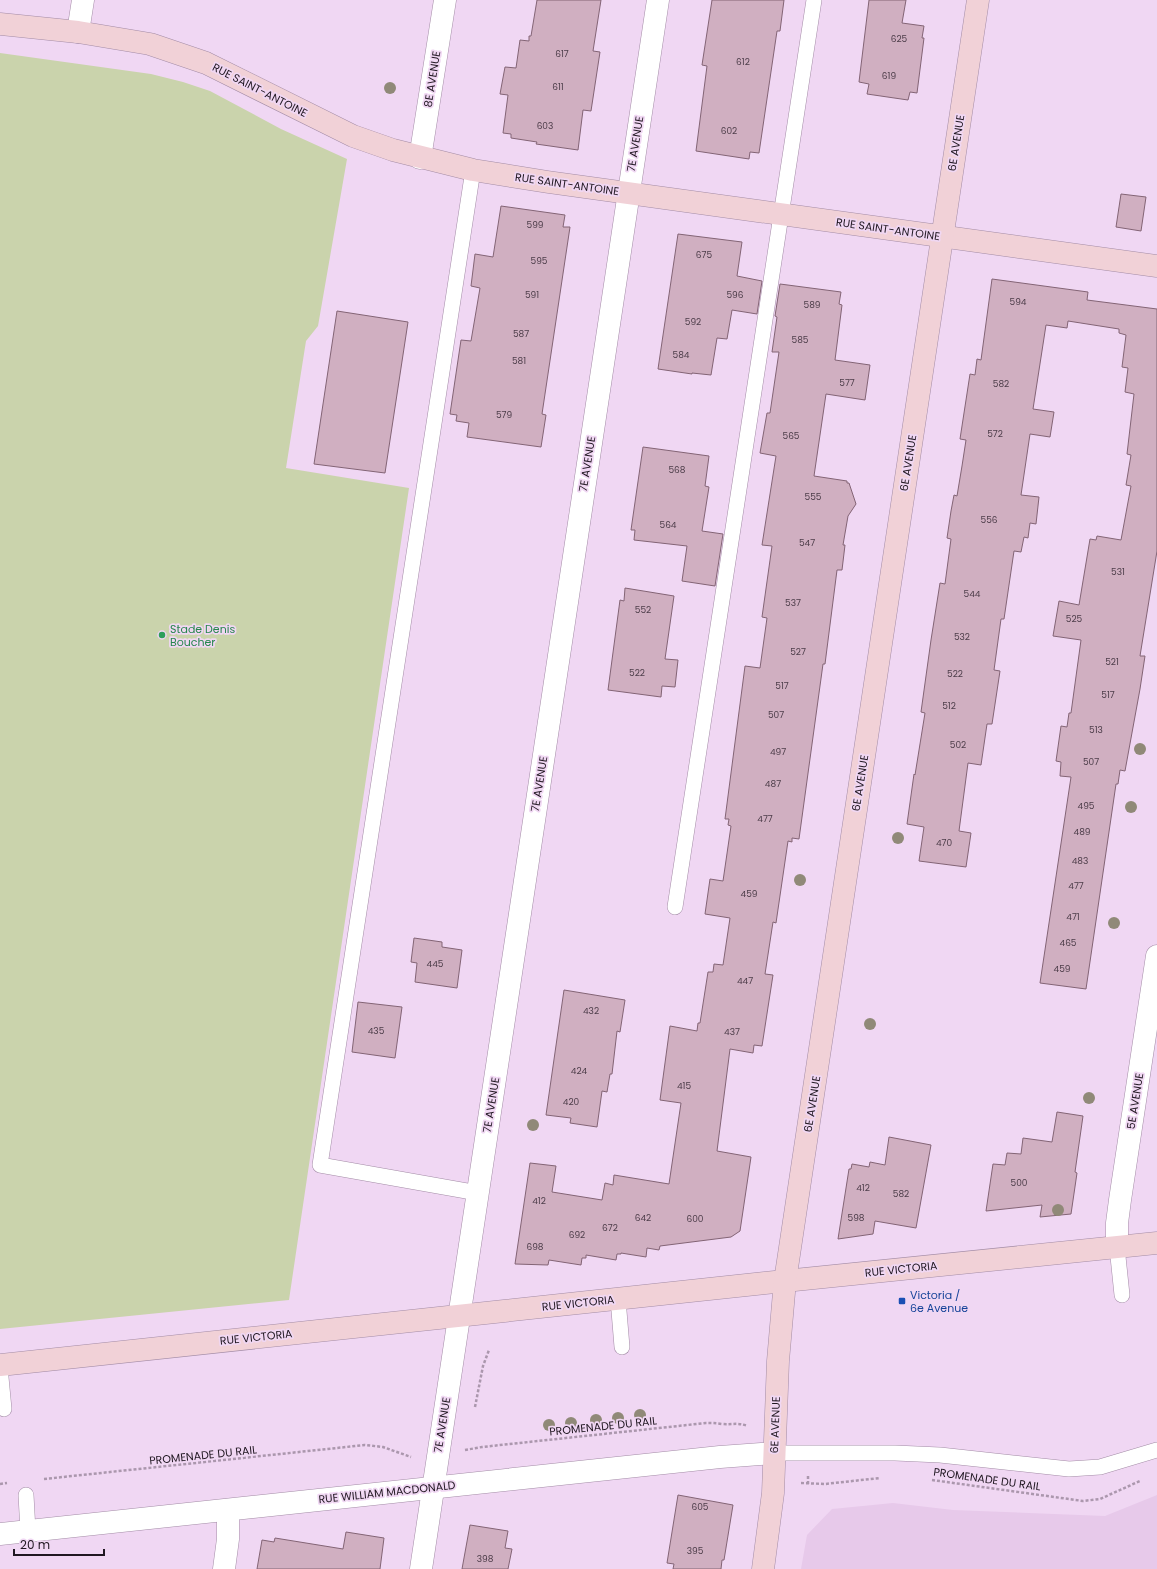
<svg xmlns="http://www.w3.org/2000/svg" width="1157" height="1569" font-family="Poppins,sans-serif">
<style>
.built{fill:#e7c9ea}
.green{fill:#cad3ac}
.building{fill:#d0afc1;stroke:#836475}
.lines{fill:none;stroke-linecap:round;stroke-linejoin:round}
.lane-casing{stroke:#a38ca6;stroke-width:16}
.street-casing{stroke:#a38ca6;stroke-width:23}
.secondary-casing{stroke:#a38ca6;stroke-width:23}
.path{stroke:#ab97ad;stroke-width:2.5;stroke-dasharray:3 2;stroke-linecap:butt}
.lane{stroke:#fff;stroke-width:15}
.street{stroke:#fff;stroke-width:22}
.secondary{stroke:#f1d1d7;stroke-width:22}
.tree{fill:#908978}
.leisure-dot{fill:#2e9e5b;stroke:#f0d7f3;stroke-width:1.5}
.transit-dot{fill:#1a4fb4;stroke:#f0d7f3;stroke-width:1.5}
.labels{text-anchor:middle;stroke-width:3.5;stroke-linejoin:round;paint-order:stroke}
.number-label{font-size:9px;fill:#4c3d49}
.street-label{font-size:11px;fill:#201721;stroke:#f0d7f3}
.leisure-label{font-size:11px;fill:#27864d;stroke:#f0d7f3;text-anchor:start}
.transit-label{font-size:11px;fill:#164399;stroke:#f0d7f3;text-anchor:start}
</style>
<rect width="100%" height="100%" fill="#f0d7f3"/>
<!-- built -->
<path class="built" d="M 1157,1495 L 1157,1569 L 801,1569 L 807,1535 L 832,1509 L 893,1503 L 953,1510 L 1105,1516 Z"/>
<!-- green -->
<path class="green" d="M 0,53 L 151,74 L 183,82 L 210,91 L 281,129 L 347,159 L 318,326 L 306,341 L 286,468 L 409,488 L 289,1300 L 0,1329 Z"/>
<!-- building -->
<g class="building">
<path d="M 537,0 L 601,0 L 593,51 L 600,52 L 591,111 L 583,110 L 578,150 L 536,144 L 537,142 L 511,138 L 511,134 L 503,133 L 508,95 L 500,94 L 505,67 L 516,68 L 520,40 L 529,41 L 529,36 L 531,36 Z"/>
<path d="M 712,0 L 784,0 L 780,31 L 777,31 L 759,153 L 750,152 L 749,159 L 696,151 L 707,66 L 702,65 Z"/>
<path d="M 869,0 L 906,0 L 902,23 L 924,26 L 922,38 L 924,38 L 917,93 L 910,92 L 908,100 L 867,94 L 869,84 L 859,82 Z"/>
<path d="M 1121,194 L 1146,197 L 1141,231 L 1116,227 Z"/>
<path d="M 501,206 L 565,215 L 563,227 L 570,227 L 542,414 L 546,415 L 541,447 L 467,437 L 469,423 L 456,421 L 457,415 L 450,414 L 461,340 L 471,341 L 480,288 L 471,286 L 475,254 L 493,257 Z"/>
<path d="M 678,234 L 742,242 L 737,276 L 762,281 L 757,314 L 732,310 L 727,339 L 717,338 L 711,375 L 692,373 L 692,374 L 658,369 Z"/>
<path d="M 992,279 L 1088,292 L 1087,300 L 1157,309 L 1157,551 L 1140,656 L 1145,656 L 1140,689 L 1125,771 L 1120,770 L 1118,784 L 1116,784 L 1086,989 L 1040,983 L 1071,777 L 1060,776 L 1061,762 L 1056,761 L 1061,726 L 1067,727 L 1069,713 L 1071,713 L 1081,640 L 1053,636 L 1059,601 L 1079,605 L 1090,539 L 1096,540 L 1097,536 L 1121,540 L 1131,486 L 1126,485 L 1131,455 L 1127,454 L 1134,394 L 1125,392 L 1128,368 L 1122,367 L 1126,335 L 1119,333 L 1119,329 L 1068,321 L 1067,328 L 1046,325 L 1033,409 L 1054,412 L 1050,437 L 1030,434 L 1021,495 L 1039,497 L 1036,524 L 1030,523 L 1028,538 L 1024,537 L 1021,552 L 1014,551 L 1004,619 L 1001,619 L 994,670 L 1000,671 L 992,724 L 987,724 L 981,765 L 968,763 L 959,831 L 971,833 L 966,867 L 919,861 L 924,827 L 907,824 L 914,774 L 915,775 L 925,713 L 921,712 L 931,640 L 940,583 L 945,584 L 951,539 L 947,538 L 951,511 L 954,495 L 957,496 L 962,466 L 966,440 L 960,439 L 970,374 L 975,375 L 977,359 L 981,360 Z"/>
<path d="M 780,284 L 841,292 L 839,304 L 842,305 L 835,360 L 870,365 L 865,400 L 826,394 L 814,476 L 847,481 L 847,483 L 849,483 L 856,504 L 848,516 L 843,545 L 845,545 L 842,570 L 837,570 L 825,664 L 823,664 L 799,839 L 792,838 L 792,842 L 788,841 L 776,923 L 773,922 L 765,974 L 773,975 L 762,1046 L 754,1045 L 753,1053 L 730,1049 L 717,1151 L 751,1157 L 740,1231 L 731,1237 L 660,1246 L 659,1250 L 647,1248 L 646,1257 L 621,1253 L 621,1254 L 617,1254 L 616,1260 L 586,1255 L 586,1258 L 582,1258 L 581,1265 L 549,1260 L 548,1265 L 515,1264 L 530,1163 L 556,1166 L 552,1192 L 602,1200 L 605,1183 L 613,1185 L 614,1175 L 669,1184 L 681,1103 L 660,1100 L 670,1026 L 697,1031 L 698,1023 L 700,1023 L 708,972 L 713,972 L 714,964 L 723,965 L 730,918 L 705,914 L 710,879 L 723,881 L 731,826 L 728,825 L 729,819 L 725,819 L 745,666 L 760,668 L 767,618 L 762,617 L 772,546 L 762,545 L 776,456 L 760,453 L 767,413 L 770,413 L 779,352 L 772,352 L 777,317 L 775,316 Z"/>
<path d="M 337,311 L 408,322 L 385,473 L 314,464 Z"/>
<path d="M 643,447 L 709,456 L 705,486 L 709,487 L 702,531 L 723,534 L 715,586 L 682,581 L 687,546 L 634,540 L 635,530 L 631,530 Z"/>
<path d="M 625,588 L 674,596 L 665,659 L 678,660 L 675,687 L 662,686 L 661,697 L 608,690 L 620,600 L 624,601 Z"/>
<path d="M 414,938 L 442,942 L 442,947 L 462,950 L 457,988 L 415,982 L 417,963 L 411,962 Z"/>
<path d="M 564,990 L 625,1000 L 620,1032 L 617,1031 L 612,1074 L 610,1074 L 607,1092 L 602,1091 L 597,1127 L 570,1123 L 571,1118 L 546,1115 Z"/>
<path d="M 358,1002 L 402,1007 L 395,1058 L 352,1052 Z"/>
<path d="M 1057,1112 L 1083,1116 L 1075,1172 L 1077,1173 L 1071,1214 L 1040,1217 L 1042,1205 L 986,1211 L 993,1164 L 1005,1165 L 1007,1153 L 1021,1154 L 1023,1138 L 1052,1142 Z"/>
<path d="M 889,1137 L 931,1145 L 916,1228 L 875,1221 L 873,1234 L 838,1239 L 849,1169 L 851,1169 L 852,1164 L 869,1167 L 870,1162 L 885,1165 Z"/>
<path d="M 678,1495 L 733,1505 L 724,1560 L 722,1560 L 721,1569 L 673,1569 L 674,1564 L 667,1563 Z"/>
<path d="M 470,1525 L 508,1531 L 505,1548 L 512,1549 L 508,1569 L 462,1569 Z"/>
<path d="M 346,1532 L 384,1538 L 380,1569 L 257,1569 L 262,1540 L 274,1542 L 275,1538 L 343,1549 Z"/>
</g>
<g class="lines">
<!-- lane casing -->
<g class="lane-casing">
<g id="lane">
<path d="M 473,170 L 320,1165 L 478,1193"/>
<path d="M 675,907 L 814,0"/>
<path d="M 1117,1247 L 1122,1295"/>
<path d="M 618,1299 L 622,1347"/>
<path d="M 0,1367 L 4,1409"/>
<path d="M 775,1453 L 895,1453 L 940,1455 L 1069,1469 L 1100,1467 L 1157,1450"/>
<path d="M 26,1495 L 28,1531"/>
</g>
</g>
<!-- street casing -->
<g class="street-casing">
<g id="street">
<path d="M 78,32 L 83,0"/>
<path d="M 420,158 L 445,0"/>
<path d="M 1117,1247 L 1117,1223 L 1120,1200 L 1157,956"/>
<path d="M 0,1534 L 720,1457 L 775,1453"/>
<path d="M 224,1569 L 228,1539 L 228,1510"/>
<path d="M 421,1569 L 658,0"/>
</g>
</g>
<!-- secondary casing -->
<g class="secondary-casing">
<g id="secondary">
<path d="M 0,24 L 78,32 L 150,44 L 206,63 L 353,136 L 393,150 L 473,170 L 548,182 L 1157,266"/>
<path d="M 0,1365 L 765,1283 L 1157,1243"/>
<path d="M 763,1569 L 773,1493 L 778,1361 L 785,1281 L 978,0"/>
</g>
</g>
<!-- path -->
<g class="path">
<path d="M 475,1407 L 483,1366 L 489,1350"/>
<path d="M 465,1450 L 482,1447 L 706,1423 C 711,1423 716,1423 722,1424 C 733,1425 736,1422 748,1426"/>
<path d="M 808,1476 L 808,1484"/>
<path d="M 44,1479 L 365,1445 L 383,1447 L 411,1457"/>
<path d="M 932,1480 L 1083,1501 L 1100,1499 L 1140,1481"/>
<path d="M 801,1483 L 825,1484 L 880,1478"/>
<path d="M 0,1484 L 7,1483"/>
</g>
<!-- lane -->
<use href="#lane" class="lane"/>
<!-- street -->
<use href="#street" class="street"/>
<!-- secondary -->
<use href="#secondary" class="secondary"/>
</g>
<!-- trees -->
<g class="tree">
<circle cx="390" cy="88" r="6"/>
<circle cx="1140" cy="749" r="6"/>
<circle cx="1131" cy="807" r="6"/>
<circle cx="898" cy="838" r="6"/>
<circle cx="800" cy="880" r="6"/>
<circle cx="1114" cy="923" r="6"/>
<circle cx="870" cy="1024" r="6"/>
<circle cx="1089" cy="1098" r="6"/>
<circle cx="533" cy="1125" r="6"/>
<circle cx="1058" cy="1210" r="6"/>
<circle cx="640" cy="1415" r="6"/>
<circle cx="618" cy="1418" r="6"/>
<circle cx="596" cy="1420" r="6"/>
<circle cx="571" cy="1423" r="6"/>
<circle cx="549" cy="1425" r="6"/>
</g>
<!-- markers -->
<circle class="leisure-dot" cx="162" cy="635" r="4"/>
<rect class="transit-dot" x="898" y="1297" width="8" height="8" rx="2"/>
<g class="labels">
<!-- number labels -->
<g class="number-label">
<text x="899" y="42">625</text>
<text x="562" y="57">617</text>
<text x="743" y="65">612</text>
<text x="889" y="79">619</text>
<text x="558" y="90">611</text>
<text x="545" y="129">603</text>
<text x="729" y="134">602</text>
<text x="535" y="228">599</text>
<text x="704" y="258">675</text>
<text x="539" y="264">595</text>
<text x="532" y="298">591</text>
<text x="735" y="298">596</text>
<text x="1018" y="305">594</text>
<text x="812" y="308">589</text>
<text x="693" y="325">592</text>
<text x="521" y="337">587</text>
<text x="800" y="343">585</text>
<text x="681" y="358">584</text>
<text x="519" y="364">581</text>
<text x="847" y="386">577</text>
<text x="1001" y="387">582</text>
<text x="504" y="418">579</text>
<text x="995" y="437">572</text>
<text x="791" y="439">565</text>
<text x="677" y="473">568</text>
<text x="813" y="500">555</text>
<text x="989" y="523">556</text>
<text x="668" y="528">564</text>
<text x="807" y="546">547</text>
<text x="1118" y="575">531</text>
<text x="972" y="597">544</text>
<text x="793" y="606">537</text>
<text x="643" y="613">552</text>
<text x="1074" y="622">525</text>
<text x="962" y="640">532</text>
<text x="798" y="655">527</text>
<text x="1112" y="665">521</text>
<text x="637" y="676">522</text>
<text x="955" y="677">522</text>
<text x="782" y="689">517</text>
<text x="1108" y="698">517</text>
<text x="949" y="709">512</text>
<text x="776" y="718">507</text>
<text x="1096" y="733">513</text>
<text x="958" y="748">502</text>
<text x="778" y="755">497</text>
<text x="1091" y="765">507</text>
<text x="773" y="787">487</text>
<text x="1086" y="809">495</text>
<text x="765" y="822">477</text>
<text x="1082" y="835">489</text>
<text x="944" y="846">470</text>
<text x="1080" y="864">483</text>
<text x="1076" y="889">477</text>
<text x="749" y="897">459</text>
<text x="1073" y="920">471</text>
<text x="1068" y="946">465</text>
<text x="435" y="967">445</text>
<text x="1062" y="972">459</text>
<text x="745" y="984">447</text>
<text x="591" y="1014">432</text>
<text x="376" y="1034">435</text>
<text x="732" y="1035">437</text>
<text x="579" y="1074">424</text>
<text x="684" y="1089">415</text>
<text x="571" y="1105">420</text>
<text x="1019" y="1186">500</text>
<text x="863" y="1191">412</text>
<text x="901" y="1197">582</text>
<text x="539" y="1204">412</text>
<text x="643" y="1221">642</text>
<text x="856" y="1221">598</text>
<text x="695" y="1222">600</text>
<text x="610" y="1231">672</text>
<text x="577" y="1238">692</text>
<text x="535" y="1250">698</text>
<text x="700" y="1510">605</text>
<text x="695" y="1554">395</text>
<text x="485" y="1562">398</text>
</g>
<!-- street labels -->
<g class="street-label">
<text transform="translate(432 79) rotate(-81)" y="4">8E AVENUE</text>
<text transform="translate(260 90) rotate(27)" y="4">RUE SAINT-ANTOINE</text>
<text transform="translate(956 143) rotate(-81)" y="4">6E AVENUE</text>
<text transform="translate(635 144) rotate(-81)" y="4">7E AVENUE</text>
<text transform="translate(567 184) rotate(8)" y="4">RUE SAINT-ANTOINE</text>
<text transform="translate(888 229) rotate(8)" y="4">RUE SAINT-ANTOINE</text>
<text transform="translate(908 463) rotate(-81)" y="4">6E AVENUE</text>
<text transform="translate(587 464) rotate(-81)" y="4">7E AVENUE</text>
<text transform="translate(860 783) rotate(-81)" y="4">6E AVENUE</text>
<text transform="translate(539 784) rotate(-81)" y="4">7E AVENUE</text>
<text transform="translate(1135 1101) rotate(-81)" y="4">5E AVENUE</text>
<text transform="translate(812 1104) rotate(-81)" y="4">6E AVENUE</text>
<text transform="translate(491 1105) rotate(-81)" y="4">7E AVENUE</text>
<text transform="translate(901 1269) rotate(-6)" y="4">RUE VICTORIA</text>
<text transform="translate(578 1303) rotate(-6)" y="4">RUE VICTORIA</text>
<text transform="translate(256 1337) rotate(-6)" y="4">RUE VICTORIA</text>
<text transform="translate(442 1425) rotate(-81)" y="4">7E AVENUE</text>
<text transform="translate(775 1425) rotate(-88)" y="4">6E AVENUE</text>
<text transform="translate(603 1426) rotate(-6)" y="4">PROMENADE DU RAIL</text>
<text transform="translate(203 1455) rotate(-6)" y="4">PROMENADE DU RAIL</text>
<text transform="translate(987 1479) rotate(8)" y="4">PROMENADE DU RAIL</text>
<text transform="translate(387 1492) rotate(-6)" y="4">RUE WILLIAM MACDONALD</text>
</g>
<!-- leisure labels -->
<g class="leisure-label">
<text x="170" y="633">Stade Denis<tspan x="170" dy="13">Boucher</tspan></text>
</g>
<!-- transit labels -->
<g class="transit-label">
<text x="910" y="1299">Victoria /<tspan x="910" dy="13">6e Avenue</tspan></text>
</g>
</g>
<!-- scale -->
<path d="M14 1549v6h90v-6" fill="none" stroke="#201721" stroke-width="2"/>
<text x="20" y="1549" font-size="12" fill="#201721" stroke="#f0d7f3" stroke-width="3" paint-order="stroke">20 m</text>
</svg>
